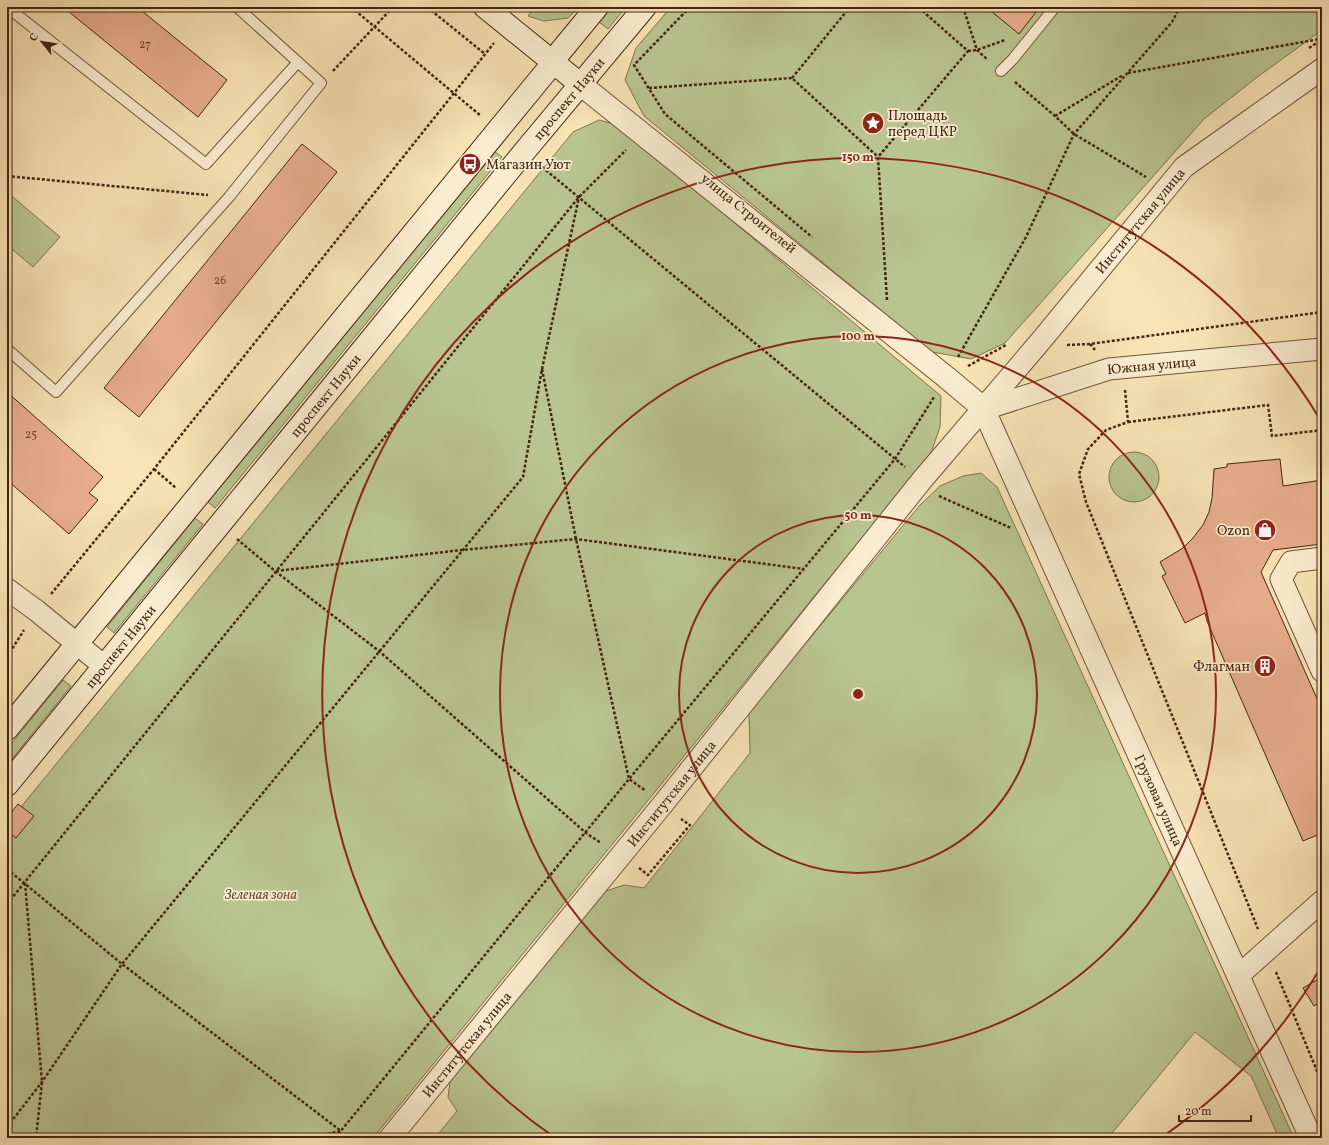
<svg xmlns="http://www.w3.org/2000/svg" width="1329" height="1145" font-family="Vollkorn,serif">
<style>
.green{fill:#b9c591;stroke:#7f7452}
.building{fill:#e8ae8c;stroke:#452413}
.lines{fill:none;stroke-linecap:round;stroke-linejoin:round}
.service-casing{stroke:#72543c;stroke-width:12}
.minor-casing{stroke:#72543c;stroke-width:23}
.tertiary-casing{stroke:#72543c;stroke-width:24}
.secondary-casing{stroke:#452413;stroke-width:24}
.path{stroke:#452413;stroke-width:2.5;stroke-dasharray:3 2;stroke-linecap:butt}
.service{stroke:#faedcf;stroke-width:10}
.minor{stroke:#faedcf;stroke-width:21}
.tertiary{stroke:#faedcf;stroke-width:22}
.secondary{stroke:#faedcf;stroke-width:22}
.ring{fill:none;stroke:#8f2418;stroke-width:2}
.labels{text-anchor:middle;stroke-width:3.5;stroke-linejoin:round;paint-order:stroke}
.number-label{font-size:12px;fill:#6e4631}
.street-label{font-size:14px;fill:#452413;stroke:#faedcf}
.poi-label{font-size:14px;fill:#452413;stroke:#faedcf;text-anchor:start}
.park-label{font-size:14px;font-style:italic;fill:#624c32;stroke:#faedcf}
.centre{fill:#8f2418;stroke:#faedcf;stroke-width:2}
.ring-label{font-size:12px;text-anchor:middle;font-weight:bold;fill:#8f2418;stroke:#faedcf;stroke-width:3.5;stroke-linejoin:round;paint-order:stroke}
</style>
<rect width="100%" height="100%" fill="#f8e4b5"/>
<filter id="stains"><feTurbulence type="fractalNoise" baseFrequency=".005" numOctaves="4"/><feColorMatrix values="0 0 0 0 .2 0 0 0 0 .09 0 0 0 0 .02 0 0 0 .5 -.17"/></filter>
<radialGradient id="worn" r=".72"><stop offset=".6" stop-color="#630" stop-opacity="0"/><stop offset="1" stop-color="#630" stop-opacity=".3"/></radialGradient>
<!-- green -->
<g class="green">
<path d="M 535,7 L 579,7 L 568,18 L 544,21 L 528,16 Z"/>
<path d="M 612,7 L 626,7 L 608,29 L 599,22 Z"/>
<path d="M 671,7 L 1322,7 L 1322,30 L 1256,78 L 1204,119 L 1005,343 L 971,359 L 932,352 L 644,116 L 625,80 L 636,48 Z"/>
<path d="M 599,120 L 618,125 L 941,396 L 940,427 L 931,453 L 373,1138 L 7,1138 L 7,824 L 573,132 Z"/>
<path d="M 494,151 L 502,157 L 215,508 L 208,502 Z"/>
<path d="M 7,192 L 60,237 L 33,267 L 7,245 Z"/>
<circle cx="1134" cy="477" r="25"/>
<path d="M 981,473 L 997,487 L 1294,1138 L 1279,1138 L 1251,1076 L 1195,1032 L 1108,1138 L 435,1138 L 457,1111 L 448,1097 L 451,1075 L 606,891 L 624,885 L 644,888 L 750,753 L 749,712 L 920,505 L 940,486 L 963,476 Z"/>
<path d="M 195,518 L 203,524 L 114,633 L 107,627 Z"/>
<path d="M 63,680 L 71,686 L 7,765 L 7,749 Z"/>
</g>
<!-- building -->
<g class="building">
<path d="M 63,7 L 137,7 L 227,80 L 198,117 Z"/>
<path d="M 986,7 L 1040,7 L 1019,34 Z"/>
<path d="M 302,144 L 337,172 L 139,417 L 104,388 Z"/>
<path d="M 7,392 L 103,477 L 89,493 L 98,500 L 69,534 L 7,480 Z"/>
<path d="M 1280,459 L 1283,486 L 1322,480 L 1322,544 L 1273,550 L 1261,572 L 1322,710 L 1322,833 L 1303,841 L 1207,621 L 1205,613 L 1185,623 L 1162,576 L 1166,574 L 1160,562 L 1183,548 L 1193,538 L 1203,525 L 1209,512 L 1212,498 L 1214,469 L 1227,467 L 1227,464 Z"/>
<path d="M 18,804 L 34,816 L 16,838 L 7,831 L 7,818 Z"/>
<path d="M 1322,977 L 1322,1001 L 1314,1006 L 1303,988 Z"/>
</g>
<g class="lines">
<!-- service casing -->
<g class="service-casing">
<g id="service">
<path d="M 7,7 L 206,164 L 298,62"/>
<path d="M 1001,71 L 1013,59 L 1055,7"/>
<path d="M 7,349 L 56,392 L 229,197 L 321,83 L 237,7"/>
</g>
</g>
<!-- minor casing -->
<g class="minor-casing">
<g id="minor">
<path id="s1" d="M 983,408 L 988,408 L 1109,369 L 1322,349"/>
<path d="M 1322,558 L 1291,562 L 1281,579 L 1322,671"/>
<path d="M 7,589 L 37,611 L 104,666"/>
<path d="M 1238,976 L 1322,901"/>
<path id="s2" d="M 390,1138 L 663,804 L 922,480 L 1039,343 L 1184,167 L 1322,69"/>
</g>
</g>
<!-- tertiary casing -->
<g class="tertiary-casing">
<g id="tertiary">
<path id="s3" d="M 580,84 L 946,377 L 983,408 L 1311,1138"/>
</g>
</g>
<!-- secondary casing -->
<g class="secondary-casing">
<g id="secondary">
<path d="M 485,7 L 580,84"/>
<path d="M 7,729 L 553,63 L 555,58 L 597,7"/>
<path id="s4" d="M 7,785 L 524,152 L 645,7"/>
</g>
</g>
<!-- path -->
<g class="path">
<path d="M 351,7 L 481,116"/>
<path d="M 427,7 L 485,54"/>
<path d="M 559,7 L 565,10"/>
<path d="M 690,7 L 634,65 L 665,114 L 812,237"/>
<path d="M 963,7 L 977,50 L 988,60"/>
<path d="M 1309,48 L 1322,39"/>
<path d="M 968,51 L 977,50 L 1005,40"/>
<path d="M 333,71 L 393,7"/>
<path d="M 1128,73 L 1320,39"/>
<path d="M 792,78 L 850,7"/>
<path d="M 1015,82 L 1055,116 L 1074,134 L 1146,177"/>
<path d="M 649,88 L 792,78 L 878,157"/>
<path d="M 1055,116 L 1123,75"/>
<path d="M 542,167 L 905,467"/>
<path d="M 7,176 L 208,195"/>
<path d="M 887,300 L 878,157 L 968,51 L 918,7"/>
<path d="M 1090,344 L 1095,350"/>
<path d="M 1067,345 L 1090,344 L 1322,312"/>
<path d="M 958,357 L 1026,237 L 1074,134 L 1172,22 L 1180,7"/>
<path d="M 968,366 L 1006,345"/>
<path d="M 542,369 L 576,539 L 629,779 L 646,791"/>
<path d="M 1125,390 L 1128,422 L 1106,430 L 1088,449 L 1079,474 L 1086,502 L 1258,929"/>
<path d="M 1128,422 L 1268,405 L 1272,436 L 1322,430"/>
<path d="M 154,469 L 176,488"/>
<path d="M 939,496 L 1011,528"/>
<path d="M 237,539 L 275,571 L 379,651 L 586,833 L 601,843"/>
<path d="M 276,571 L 462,550 L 576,539 L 804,569"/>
<path d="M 51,594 L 154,469 L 494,43"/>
<path d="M 7,657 L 24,630"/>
<path d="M 639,868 L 648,875 L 690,825 L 681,819"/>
<path d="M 7,869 L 122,964 L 341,1131"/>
<path d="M 25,883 L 42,1082 L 36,1138"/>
<path d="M 7,904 L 579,197 L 626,150"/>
<path d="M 1276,972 L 1322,1083"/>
<path d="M 7,1127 L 42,1082 L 122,964 L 523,477 L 542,369 L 579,197"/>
<path d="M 308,1138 L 341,1131"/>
<path d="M 335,1138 L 629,779 L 895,459 L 934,397"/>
</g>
<!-- service -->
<use href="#service" class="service"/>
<!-- minor -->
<use href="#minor" class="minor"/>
<!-- tertiary -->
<use href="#tertiary" class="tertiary"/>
<!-- secondary -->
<use href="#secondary" class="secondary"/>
</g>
<!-- distance rings -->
<g class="ring">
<circle cx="858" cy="694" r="179"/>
<circle cx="858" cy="694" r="358"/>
<path d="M1321 967A537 537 0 0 1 1162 1137M554 1137A537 537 0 1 1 1321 421"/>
</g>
<!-- icons -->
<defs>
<g id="sight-disc" transform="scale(1.15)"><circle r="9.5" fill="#8f2418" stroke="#faedcf"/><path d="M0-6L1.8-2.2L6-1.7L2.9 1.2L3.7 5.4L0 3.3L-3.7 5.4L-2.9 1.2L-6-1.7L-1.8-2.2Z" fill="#fff"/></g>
<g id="bus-disc" transform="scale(1.15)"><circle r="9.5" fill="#8f2418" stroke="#faedcf"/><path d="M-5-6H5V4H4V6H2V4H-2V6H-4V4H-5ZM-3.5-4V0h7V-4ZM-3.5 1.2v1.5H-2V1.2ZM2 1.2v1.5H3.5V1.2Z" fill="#fff"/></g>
<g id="shop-disc" transform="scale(1.15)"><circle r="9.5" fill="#8f2418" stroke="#faedcf"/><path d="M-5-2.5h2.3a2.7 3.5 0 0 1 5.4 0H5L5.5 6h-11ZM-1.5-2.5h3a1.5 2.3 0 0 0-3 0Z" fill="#fff"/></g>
<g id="building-disc" transform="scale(1.15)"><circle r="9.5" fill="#8f2418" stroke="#faedcf"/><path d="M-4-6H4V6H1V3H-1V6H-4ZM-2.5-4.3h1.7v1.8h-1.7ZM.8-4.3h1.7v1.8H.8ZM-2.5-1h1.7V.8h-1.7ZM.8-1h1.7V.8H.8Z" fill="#fff"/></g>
</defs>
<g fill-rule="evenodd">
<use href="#sight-disc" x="873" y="123"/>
<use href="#bus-disc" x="470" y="164"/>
<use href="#shop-disc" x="1265" y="530"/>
<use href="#building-disc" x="1265" y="666"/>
</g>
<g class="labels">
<!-- number labels -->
<g class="number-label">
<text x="145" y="48">27</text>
<text x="220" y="284">26</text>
<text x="31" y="438">25</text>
</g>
<!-- street labels -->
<g class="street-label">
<text dy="5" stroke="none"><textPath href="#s4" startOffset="887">проспект Науки</textPath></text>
<text transform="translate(749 213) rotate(39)" y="5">улица Строителей</text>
<text dy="5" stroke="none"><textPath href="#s2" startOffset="1185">Институтская улица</textPath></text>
<text dy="5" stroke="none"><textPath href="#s1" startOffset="175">Южная улица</textPath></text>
<text dy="5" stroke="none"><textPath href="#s4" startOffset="503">проспект Науки</textPath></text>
<text dy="5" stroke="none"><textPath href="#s4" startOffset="179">проспект Науки</textPath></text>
<text dy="5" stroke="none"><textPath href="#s2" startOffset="445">Институтская улица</textPath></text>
<text dy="5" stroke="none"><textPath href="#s3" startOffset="947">Грузовая улица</textPath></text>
<text dy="5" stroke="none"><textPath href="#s2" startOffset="121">Институтская улица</textPath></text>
</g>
<!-- poi labels -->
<g class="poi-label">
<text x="888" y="120">Площадь<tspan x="888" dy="16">перед ЦКР</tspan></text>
<text x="486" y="169">Магазин Уют</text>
<text x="1250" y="535" text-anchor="end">Ozon</text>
<text x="1250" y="671" text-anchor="end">Флагман</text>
</g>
<!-- park labels -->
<g class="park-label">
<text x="261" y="899">Зеленая зона</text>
</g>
</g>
<circle cx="858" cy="694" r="6" class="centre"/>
<g class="ring-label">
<text x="858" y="161">150 m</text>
<text x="858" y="340">100 m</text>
<text x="858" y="519">50 m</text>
</g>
<!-- margin -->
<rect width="1329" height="1145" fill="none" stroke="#f8e4b5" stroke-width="24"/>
<rect x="8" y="8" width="1313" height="1129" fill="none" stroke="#452413" stroke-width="2"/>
<rect x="12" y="12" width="1305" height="1121" fill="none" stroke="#452413"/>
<!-- north arrow -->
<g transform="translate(42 42) rotate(300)" stroke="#faedcf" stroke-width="3" paint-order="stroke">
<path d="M0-3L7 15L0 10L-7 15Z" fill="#452413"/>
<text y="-6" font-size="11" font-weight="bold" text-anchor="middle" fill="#452413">С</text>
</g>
<!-- scale -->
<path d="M1179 1115v6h72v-6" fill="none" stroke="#452413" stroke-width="2"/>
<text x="1185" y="1115" font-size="12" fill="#452413" stroke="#faedcf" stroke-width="3" paint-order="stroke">20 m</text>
<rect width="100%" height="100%" filter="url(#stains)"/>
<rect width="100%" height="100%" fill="url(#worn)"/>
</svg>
